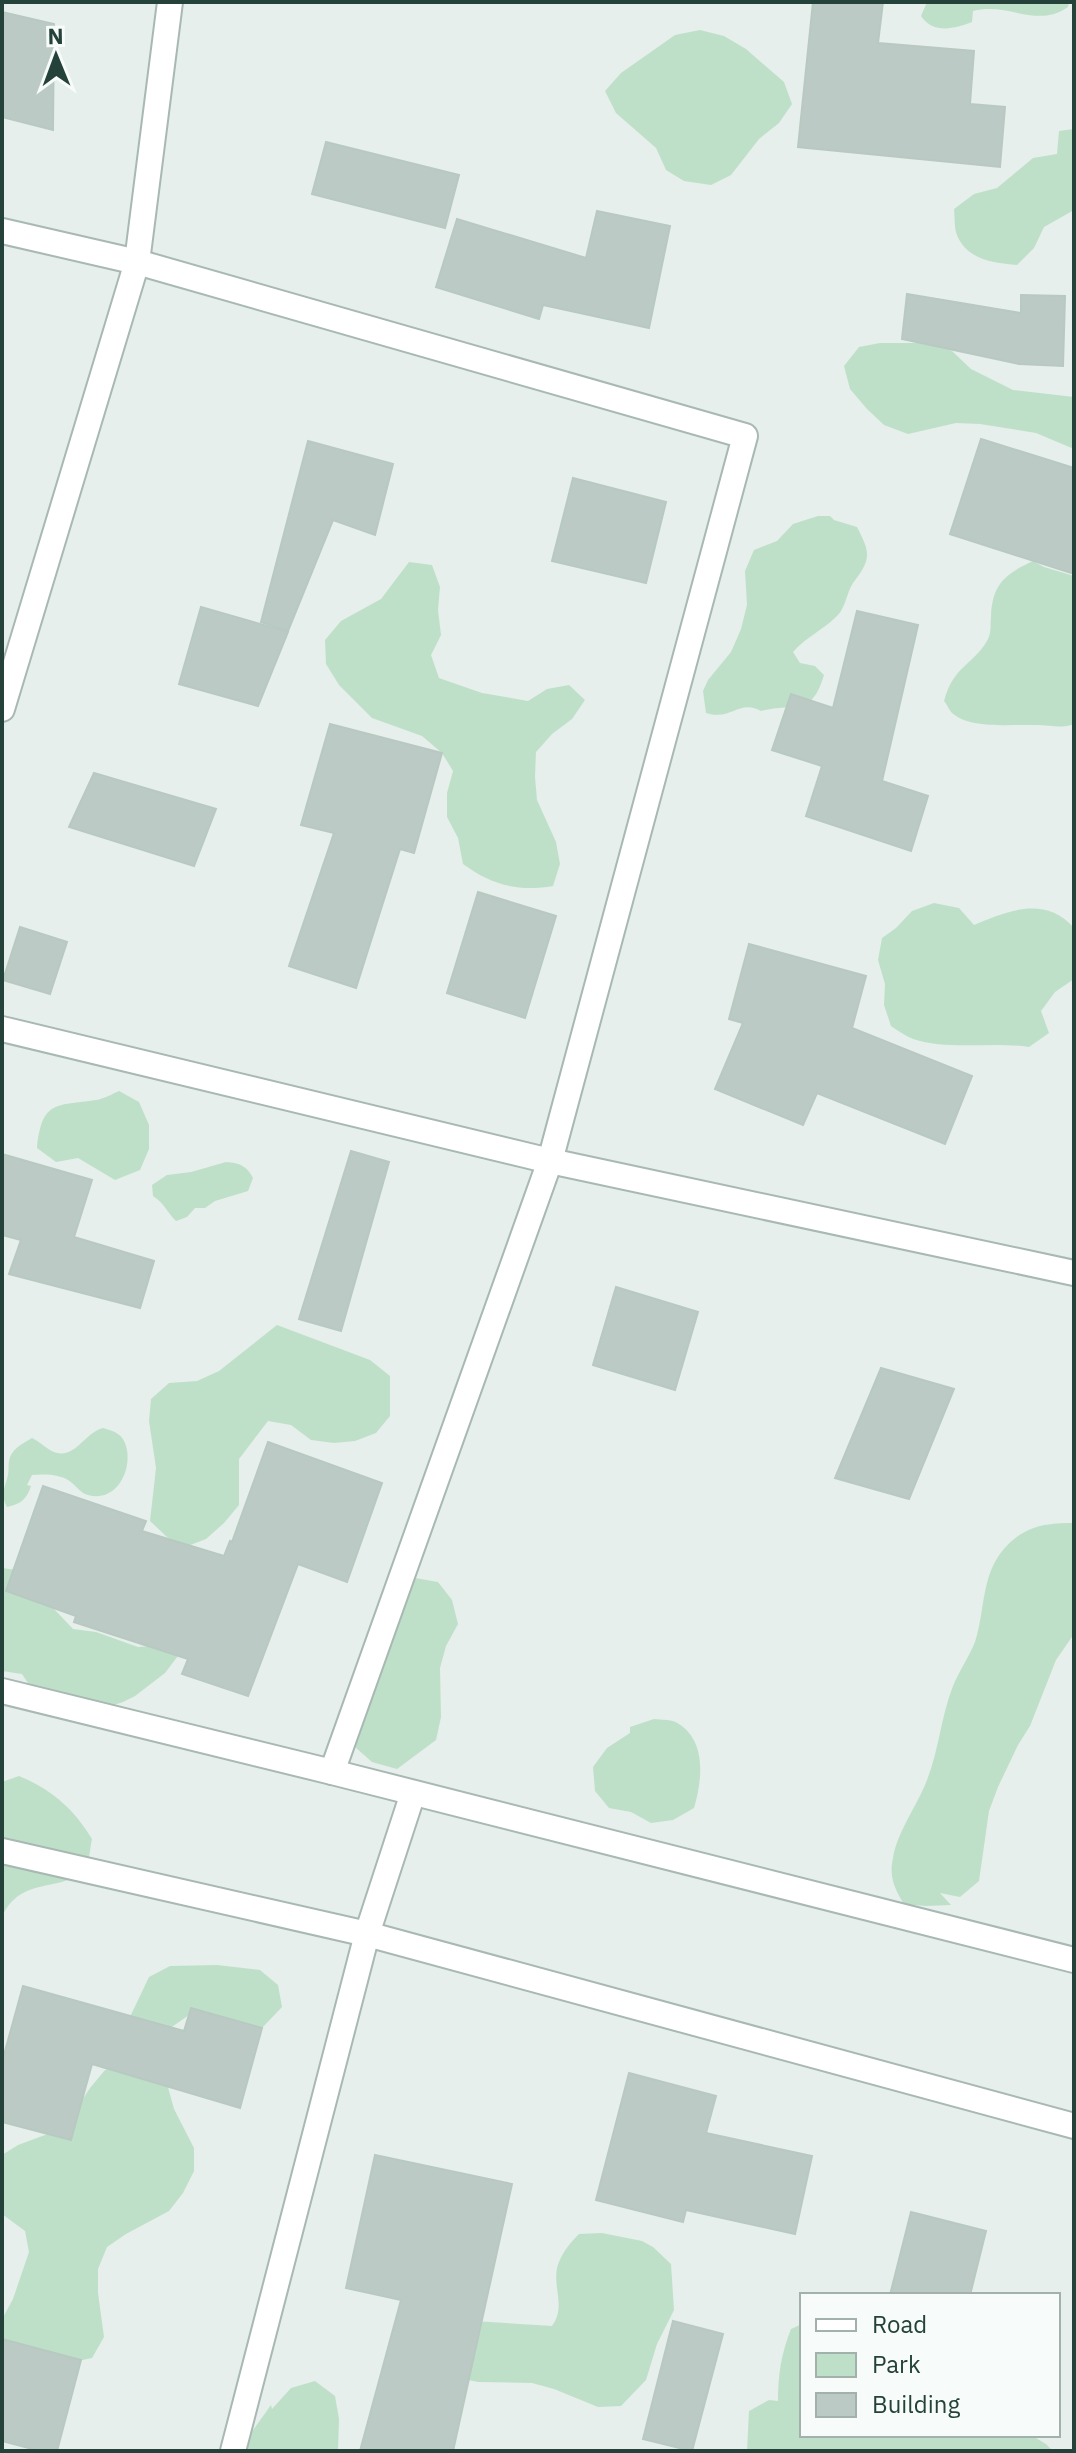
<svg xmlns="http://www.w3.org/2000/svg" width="1076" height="2453" font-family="'IBM Plex Sans',sans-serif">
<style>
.green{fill:#bfe0c8}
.building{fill:#bbcac4;stroke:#b8c9c2;stroke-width:2}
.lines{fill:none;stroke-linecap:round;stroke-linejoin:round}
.street-casing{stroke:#a8b8b2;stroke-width:28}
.street{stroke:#fff;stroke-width:24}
</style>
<rect width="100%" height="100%" fill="#e6efeb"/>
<!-- green -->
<g class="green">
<path d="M 927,2 L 1069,2 L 1068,7 C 1037,29 1009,2 973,11 L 972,22 C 954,29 933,34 921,16 Z"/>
<path d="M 700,30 L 724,36 L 746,49 L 784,82 L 792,104 L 779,123 L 759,139 L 731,175 L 711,185 L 684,181 L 666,170 L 656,148 L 616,113 L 605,91 L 621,73 L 675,35 Z"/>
<path d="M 1074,129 L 1074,210 L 1044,227 L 1034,248 L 1017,265 C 994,263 967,260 957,235 C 954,228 955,217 954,209 L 974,194 L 997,188 L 1033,158 L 1057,154 L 1059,131 Z"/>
<path d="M 880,343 L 930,343 L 952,351 L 971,369 L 1013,390 L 1074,397 L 1074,449 L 1036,433 L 980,424 L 956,423 L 908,434 L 884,425 L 867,409 L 850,389 L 844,366 L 859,347 Z"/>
<path d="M 818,516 L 830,516 L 834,520 L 857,527 C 871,554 871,559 853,583 C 846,594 846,607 837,616 C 823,630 806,637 793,652 L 800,663 L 815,666 L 824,675 C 811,718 796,702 761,711 C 738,699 733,721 706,713 L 703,691 L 708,680 L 731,652 L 741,629 L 747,605 L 745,571 L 754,550 L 777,541 L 793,524 Z"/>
<path d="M 1033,561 L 1044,567 L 1074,576 L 1074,724 C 1061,729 1050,725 1037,725 C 1014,724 969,730 951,712 C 948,708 947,704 944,701 C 954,665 972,666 987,641 C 992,632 990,626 991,617 C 992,584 1005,574 1033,561 Z"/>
<path d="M 409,562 L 432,565 L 440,587 L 438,610 L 441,635 L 431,655 L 439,678 L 482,693 L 528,701 L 547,689 L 569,685 L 585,700 L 572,719 L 552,734 L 536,752 L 535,777 L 537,800 L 556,842 L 560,864 L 553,886 C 519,892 491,885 463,864 L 458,838 L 447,817 L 447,793 L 453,771 L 442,753 L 422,736 L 372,718 L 339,685 L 326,664 L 325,640 L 341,621 L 381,599 Z"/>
<path d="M 934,903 L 959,908 L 974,925 C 1007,911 1045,895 1074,928 L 1074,979 L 1055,992 L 1041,1011 L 1049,1033 L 1029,1047 C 992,1041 950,1051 913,1039 C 906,1036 898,1031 891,1026 L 884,1005 L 885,984 L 878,960 L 882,938 L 896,928 L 912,911 Z"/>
<path d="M 119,1091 L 139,1102 L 149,1125 L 149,1149 L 140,1170 L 115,1180 L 78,1158 L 56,1162 L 37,1148 C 42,1100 56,1106 96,1100 C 104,1099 112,1094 119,1091 Z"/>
<path d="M 226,1162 C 240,1163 247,1166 253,1178 L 248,1191 L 215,1201 L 205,1208 L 195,1208 L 187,1217 L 176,1221 C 167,1212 164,1203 153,1196 L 152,1185 L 167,1175 L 191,1172 Z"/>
<path d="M 277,1325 L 370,1360 L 390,1376 L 390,1416 L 376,1433 L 355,1441 L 334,1443 L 311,1440 L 291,1425 L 268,1421 L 239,1459 L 239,1505 L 224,1523 L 206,1539 L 185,1547 L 167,1537 L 150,1521 L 156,1468 L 149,1421 L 151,1399 L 169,1383 L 197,1381 L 219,1371 Z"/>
<path d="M 103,1428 C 114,1431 123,1434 126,1446 C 133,1469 117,1503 88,1495 C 80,1493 75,1484 68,1480 C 58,1474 44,1474 32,1475 L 27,1485 L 31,1486 C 27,1499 21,1504 7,1507 C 0,1493 5,1488 8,1475 C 9,1470 8,1466 9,1461 C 11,1449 22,1444 32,1438 C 41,1442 46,1449 54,1452 C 75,1460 84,1433 103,1428 Z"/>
<path d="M 1074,1523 L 1074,1634 L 1056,1660 L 1030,1726 L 1018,1745 L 998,1787 L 989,1811 L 979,1881 L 960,1897 L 940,1893 L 951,1905 L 926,1906 L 904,1904 C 894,1888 889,1876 893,1858 C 897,1832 917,1806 927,1780 C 939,1750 941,1716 953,1686 C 959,1671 969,1657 975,1642 C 985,1612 981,1576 1003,1550 C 1022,1527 1046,1522 1074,1523 Z"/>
<path d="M 2,1568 L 17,1570 L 73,1629 L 96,1632 L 138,1647 L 187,1644 L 165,1673 L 135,1696 L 123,1702 L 111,1706 L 36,1695 L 22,1674 L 2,1671 Z"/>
<path d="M 415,1578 L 438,1582 L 452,1600 L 458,1624 L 446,1646 L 440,1668 L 441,1717 L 436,1740 L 397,1769 L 372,1762 L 355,1747 L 348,1724 L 354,1701 L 392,1644 L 402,1597 Z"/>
<path d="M 654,1719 C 661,1720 673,1719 679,1724 C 707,1742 702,1781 694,1808 L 673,1820 L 651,1823 L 631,1812 L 609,1808 L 595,1791 L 593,1767 L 607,1748 L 630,1733 L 630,1727 Z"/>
<path d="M 19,1776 C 51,1789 74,1809 92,1839 C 90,1847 90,1859 86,1865 C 68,1896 22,1872 2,1917 L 2,1782 Z"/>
<path d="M 217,1965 L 260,1970 L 278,1985 L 282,2007 L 262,2028 L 215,2017 L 189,2015 L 169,2029 L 164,2073 L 174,2109 L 194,2148 L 194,2171 L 183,2193 L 169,2211 L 126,2234 L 107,2247 L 98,2269 L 98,2293 L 104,2337 L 92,2358 L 59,2365 L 4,2344 L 2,2319 L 13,2299 L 29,2252 L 25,2231 L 2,2214 L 2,2155 L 18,2145 L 64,2128 L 90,2088 L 105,2070 L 126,2065 L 129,2019 L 149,1977 L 170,1966 Z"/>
<path d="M 602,2233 L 642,2241 L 653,2247 L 671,2264 L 674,2310 L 657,2344 L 646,2380 L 621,2406 L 598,2407 L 554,2389 L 532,2383 L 478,2382 L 449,2376 L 458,2320 L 552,2326 C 566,2307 553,2289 557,2268 C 560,2255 570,2243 579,2234 Z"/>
<path d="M 802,2324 L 802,2435 L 1031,2435 L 1046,2444 L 1053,2451 L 747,2451 L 749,2411 L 769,2400 L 778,2401 C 778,2375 781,2354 791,2329 Z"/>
<path d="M 315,2381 L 335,2396 L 339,2419 L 338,2451 L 240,2451 L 243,2444 L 271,2405 L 272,2409 L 291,2388 Z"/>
</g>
<!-- building -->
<g class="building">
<path d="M 813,2 L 883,2 L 878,43 L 974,51 L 970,104 L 1005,107 L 1000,167 L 798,147 Z"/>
<path d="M 2,12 L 54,24 L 53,130 L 2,117 Z"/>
<path d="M 326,142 L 459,175 L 445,228 L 312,194 Z"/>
<path d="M 597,211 L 670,226 L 649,328 L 543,305 L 539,319 L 436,287 L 457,219 L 586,258 Z"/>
<path d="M 907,294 L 1021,313 L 1021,295 L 1065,296 L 1063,366 L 1019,364 L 902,339 Z"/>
<path d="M 981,439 L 1074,468 L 1074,574 L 950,534 Z"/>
<path d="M 308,441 L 393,464 L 375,535 L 333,520 L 288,631 L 261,622 Z"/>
<path d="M 573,478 L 666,502 L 646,583 L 552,561 Z"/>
<path d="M 201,607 L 288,632 L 258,706 L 179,684 Z"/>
<path d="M 857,611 L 918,625 L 882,781 L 928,796 L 911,851 L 806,816 L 822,766 L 772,750 L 791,694 L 833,708 Z"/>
<path d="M 330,724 L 442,753 L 414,853 L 400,849 L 356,988 L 289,966 L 334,833 L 301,825 Z"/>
<path d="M 94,773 L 216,809 L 194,866 L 69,827 Z"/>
<path d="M 478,892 L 556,916 L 525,1018 L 447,993 Z"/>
<path d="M 20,927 L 67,942 L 50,994 L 3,980 Z"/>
<path d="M 749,944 L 866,976 L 852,1028 L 972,1076 L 945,1144 L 817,1093 L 803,1125 L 715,1089 L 743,1023 L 729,1019 Z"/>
<path d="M 351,1151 L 389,1162 L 341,1331 L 299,1319 Z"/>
<path d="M 2,1154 L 92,1180 L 74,1237 L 154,1261 L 140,1308 L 9,1274 L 21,1240 L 2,1235 Z"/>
<path d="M 616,1287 L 698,1312 L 675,1390 L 593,1365 Z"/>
<path d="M 881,1368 L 954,1389 L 909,1499 L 835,1478 Z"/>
<path d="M 268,1442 L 382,1483 L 347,1582 L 298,1564 L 248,1696 L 182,1674 L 188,1659 L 74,1622 L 76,1616 L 6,1591 L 43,1486 L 146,1521 L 142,1531 L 224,1556 L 230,1541 L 232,1542 Z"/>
<path d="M 23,1986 L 184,2031 L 191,2008 L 262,2028 L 240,2108 L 92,2064 L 71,2140 L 2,2122 L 2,2062 Z"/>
<path d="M 629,2073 L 716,2096 L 706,2133 L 812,2156 L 795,2234 L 686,2210 L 683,2222 L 596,2200 Z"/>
<path d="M 375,2155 L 512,2184 L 453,2451 L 360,2451 L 401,2300 L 346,2288 Z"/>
<path d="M 911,2212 L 986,2231 L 970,2295 L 890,2295 Z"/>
<path d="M 673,2321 L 723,2334 L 692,2451 L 643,2439 Z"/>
<path d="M 2,2339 L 81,2360 L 57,2451 L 40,2451 L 2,2441 Z"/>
</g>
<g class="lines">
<!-- street casing -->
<g class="street-casing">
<g id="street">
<path d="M 2,231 L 137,262 L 745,436 L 550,1161 L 332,1772"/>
<path d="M 2,709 L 137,262 L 170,2"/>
<path d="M 2,1029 L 550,1161 L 1074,1273"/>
<path d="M 2,1691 L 332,1772 L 1074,1960"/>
<path d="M 2,1851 L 367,1934 L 1074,2126"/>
<path d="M 233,2451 L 367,1934 L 413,1793"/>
</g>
</g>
<!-- street -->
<use href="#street" class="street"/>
</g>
<!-- border -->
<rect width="1076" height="2453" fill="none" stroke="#24423a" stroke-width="8"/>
<!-- legend -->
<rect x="800" y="2293" width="260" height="144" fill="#f7fbf9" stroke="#a3b1ad" stroke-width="2"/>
<rect x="816" y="2319" width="40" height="12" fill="#ffffff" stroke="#a3b1ad" stroke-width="2"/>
<text x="872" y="2333" font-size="24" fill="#24423a">Road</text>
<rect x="816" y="2353" width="40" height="24" fill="#bfe0c8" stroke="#a3b1ad" stroke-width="2"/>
<text x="872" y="2373" font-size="24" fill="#24423a">Park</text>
<rect x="816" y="2393" width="40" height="24" fill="#bbcac4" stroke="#a3b1ad" stroke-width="2"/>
<text x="872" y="2413" font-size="24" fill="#24423a">Building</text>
<!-- north arrow -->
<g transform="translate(56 56) rotate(359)" stroke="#f7fbf9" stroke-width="6" paint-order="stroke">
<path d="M0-6L14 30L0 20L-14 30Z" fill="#24423a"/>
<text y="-12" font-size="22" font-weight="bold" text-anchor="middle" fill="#24423a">N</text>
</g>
</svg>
